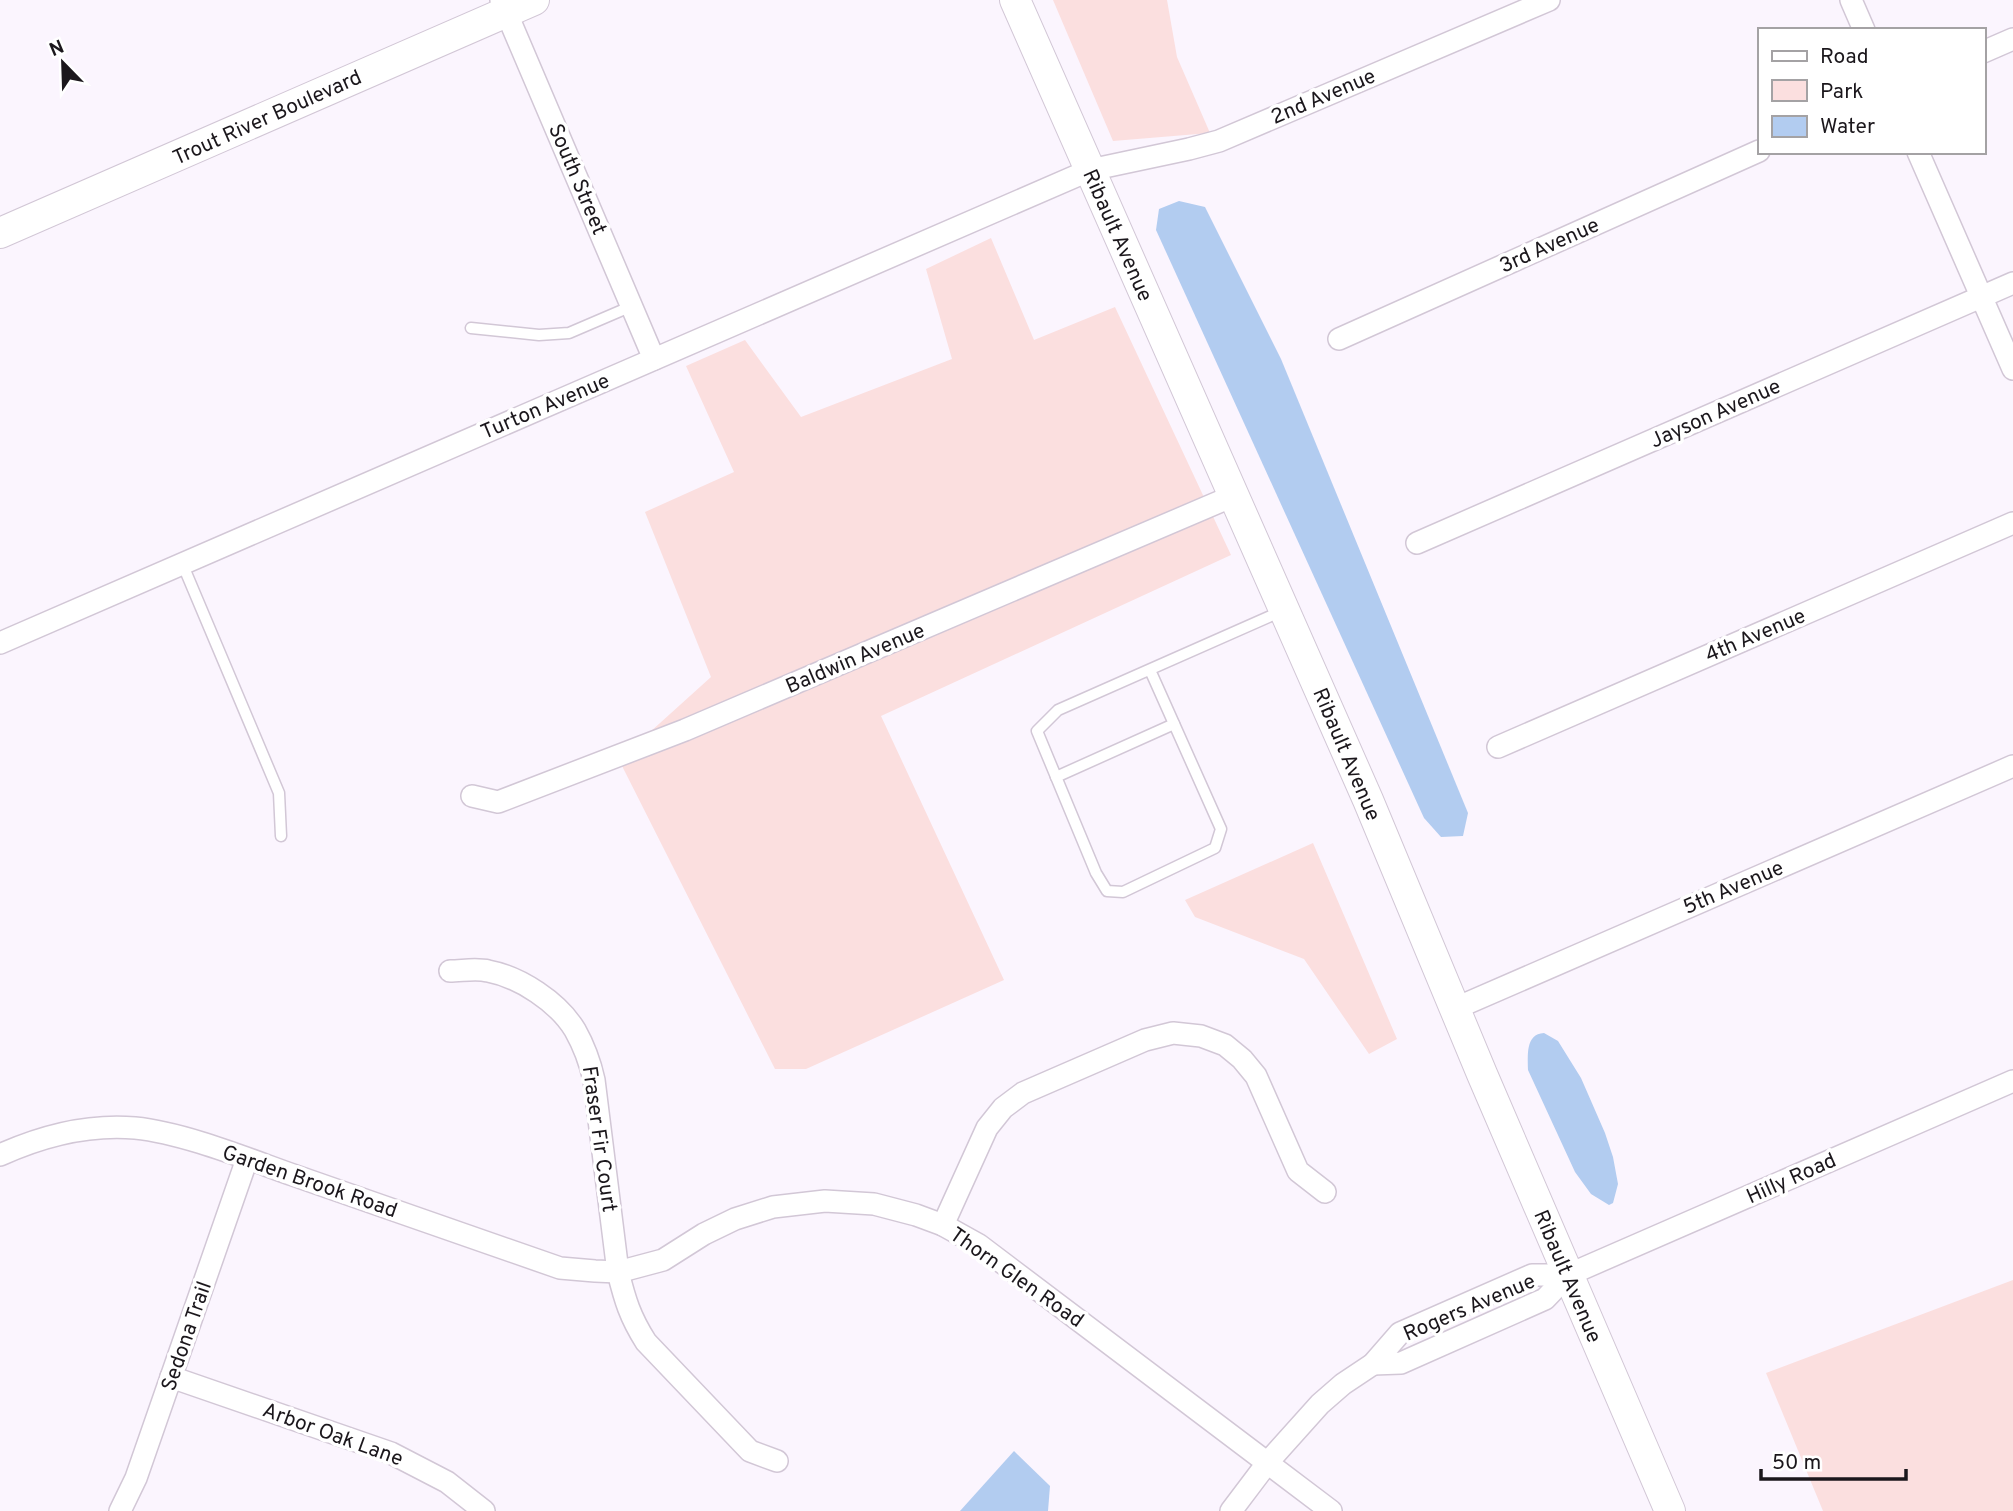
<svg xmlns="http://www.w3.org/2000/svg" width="2013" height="1511" font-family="Overpass,sans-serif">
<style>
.green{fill:#fbdfdf}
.water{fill:#b2ccf0}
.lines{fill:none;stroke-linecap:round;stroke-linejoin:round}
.lane-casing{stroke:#d2c7d6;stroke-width:13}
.street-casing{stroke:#d2c7d6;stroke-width:24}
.secondary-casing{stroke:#d2c7d6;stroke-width:32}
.lane{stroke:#fff;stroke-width:10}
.street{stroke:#fff;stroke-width:21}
.secondary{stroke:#fff;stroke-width:30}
.labels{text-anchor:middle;stroke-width:7;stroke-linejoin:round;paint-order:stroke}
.street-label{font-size:21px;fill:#1b171c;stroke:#fff}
</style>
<rect width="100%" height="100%" fill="#fbf5fe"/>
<!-- green -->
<g class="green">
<path d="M 1053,0 L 1167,0 L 1177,57 L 1210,133 L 1113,141 Z"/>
<path d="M 991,238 L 1034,340 L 1115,307 L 1231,555 L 881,716 L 1004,980 L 806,1069 L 775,1069 L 619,760 L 711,677 L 645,512 L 734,472 L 686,366 L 745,340 L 801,417 L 952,359 L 926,269 Z"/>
<path d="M 1313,843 L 1397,1039 L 1369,1054 L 1304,959 L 1195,917 L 1185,900 Z"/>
<path d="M 2013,1280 L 2013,1511 L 1823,1511 L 1766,1373 Z"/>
</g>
<!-- water -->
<g class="water">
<path d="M 1179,201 L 1205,207 L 1281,359 L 1468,813 L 1463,836 L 1441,837 L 1424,818 L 1156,230 L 1159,209 Z"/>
<path d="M 1544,1033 L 1558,1041 L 1581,1078 L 1605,1133 L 1613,1157 L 1618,1184 L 1613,1203 L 1609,1205 L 1591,1194 L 1575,1172 L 1528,1070 C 1528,1056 1525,1034 1544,1033 Z"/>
<path d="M 1014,1451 L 1050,1486 L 1048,1511 L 960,1511 Z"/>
</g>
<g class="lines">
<!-- lane casing -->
<g class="lane-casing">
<g id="lane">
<path d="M 471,328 L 539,335 L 569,333 L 632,306"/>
<path d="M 182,563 L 279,793 L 281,836"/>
<path d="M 1150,670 L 1221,829 L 1215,848 L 1123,892 L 1107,891 L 1096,873 L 1037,731 L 1058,710 L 1282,611"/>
<path d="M 1056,777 L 1174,724"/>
</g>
</g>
<!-- street casing -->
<g class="street-casing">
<g id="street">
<path d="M 501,0 L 654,359"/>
<path d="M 1851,0 L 1864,30"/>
<path d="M 1983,52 L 2013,39"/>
<path d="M 1918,152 L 2013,369"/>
<path d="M 1339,339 L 1759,151"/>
<path d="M 1417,543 L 2013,283"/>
<path d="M 0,643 L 1090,170 L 1189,149 L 1219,141 L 1549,0"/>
<path d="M 1498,747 L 2013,523"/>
<path d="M 472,796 L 498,802 L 685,730 L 1233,496"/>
<path d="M 450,971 C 462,971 476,968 488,971 C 520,977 558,1002 575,1030 C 584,1046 590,1062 594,1080 L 618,1272 C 625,1300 630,1317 646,1342 L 750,1451 L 777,1461"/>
<path d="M 1454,1009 L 2013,766"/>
<path d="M 0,1155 C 42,1136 88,1124 135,1128 C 184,1133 245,1158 293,1175 C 382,1206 471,1237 560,1268 L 595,1271 L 618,1272 L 663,1260 L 704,1234 L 735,1219 L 773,1207 L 825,1201 L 874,1204 L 916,1215 L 943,1225 L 979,1245 L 1331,1511"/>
<path d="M 943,1225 L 987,1128 L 1003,1108 L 1023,1093 L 1145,1040 L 1173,1033 L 1201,1036 L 1225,1045 L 1242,1059 L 1256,1076 L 1298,1171 L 1325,1192"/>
<path d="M 1373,1364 L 1401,1363 L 1545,1299 L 1568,1275 L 2013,1081"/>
<path d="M 171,1377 L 391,1453 L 447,1482 L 484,1511"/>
<path d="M 120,1511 L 136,1478 L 247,1159"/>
<path d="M 1231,1511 L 1268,1462 L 1320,1404 L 1343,1384 L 1373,1364 L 1400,1333 L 1532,1275 L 1568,1275"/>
</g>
</g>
<!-- secondary casing -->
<g class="secondary-casing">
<g id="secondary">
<path d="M 1015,0 L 1368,800 L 1482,1074 L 1670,1511"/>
<path d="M 0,233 L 534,0"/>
</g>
</g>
<!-- lane -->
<use href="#lane" class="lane"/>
<!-- street -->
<use href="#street" class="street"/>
<!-- secondary -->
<use href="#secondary" class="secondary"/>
</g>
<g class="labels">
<!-- street labels -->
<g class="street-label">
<text transform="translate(1323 96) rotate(-23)" y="7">2nd Avenue</text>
<text transform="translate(267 117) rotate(-24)" y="7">Trout River Boulevard</text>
<text transform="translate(578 179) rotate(67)" y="7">South Street</text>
<text transform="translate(1118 235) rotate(66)" y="7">Ribault Avenue</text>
<text transform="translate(1549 245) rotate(-24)" y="7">3rd Avenue</text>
<text transform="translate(545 406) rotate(-23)" y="7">Turton Avenue</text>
<text transform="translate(1715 413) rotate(-24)" y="7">Jayson Avenue</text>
<text transform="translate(1755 635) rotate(-23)" y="7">4th Avenue</text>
<text transform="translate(855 658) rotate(-23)" y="7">Baldwin Avenue</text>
<text transform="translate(1347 754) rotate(67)" y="7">Ribault Avenue</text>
<text transform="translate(1733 887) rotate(-23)" y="7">5th Avenue</text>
<text transform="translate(600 1139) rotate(82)" y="7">Fraser Fir Court</text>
<text transform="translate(1791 1178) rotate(-24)" y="7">Hilly Road</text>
<text transform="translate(310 1181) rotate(19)" y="7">Garden Brook Road</text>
<text transform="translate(1568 1276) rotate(67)" y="7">Ribault Avenue</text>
<text transform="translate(1017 1277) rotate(35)" y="7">Thorn Glen Road</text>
<text transform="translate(1469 1307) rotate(-23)" y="7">Rogers Avenue</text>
<text transform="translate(186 1336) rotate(-71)" y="7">Sedona Trail</text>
<text transform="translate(333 1434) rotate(20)" y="7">Arbor Oak Lane</text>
</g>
</g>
<!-- legend -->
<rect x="1758" y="28" width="228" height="126" fill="#ffffff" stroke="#a4a2a4" stroke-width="2"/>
<rect x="1772" y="51" width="35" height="10" fill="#ffffff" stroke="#a4a2a4" stroke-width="2"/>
<text x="1820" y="63" font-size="21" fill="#1b171c">Road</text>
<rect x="1772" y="80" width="35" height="21" fill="#fbdfdf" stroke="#a4a2a4" stroke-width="2"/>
<text x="1820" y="98" font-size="21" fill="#1b171c">Park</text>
<rect x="1772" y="116" width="35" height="21" fill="#b2ccf0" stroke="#a4a2a4" stroke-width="2"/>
<text x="1820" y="133" font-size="21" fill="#1b171c">Water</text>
<!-- north arrow -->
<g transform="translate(63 63) rotate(337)" stroke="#ffffff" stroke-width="5" paint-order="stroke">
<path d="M0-5L12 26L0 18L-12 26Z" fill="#1b171c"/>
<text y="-10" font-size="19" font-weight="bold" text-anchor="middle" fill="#1b171c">N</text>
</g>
<!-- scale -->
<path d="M1761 1469v10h145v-10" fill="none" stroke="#1b171c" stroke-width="3.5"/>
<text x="1772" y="1469" font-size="21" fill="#1b171c" stroke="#ffffff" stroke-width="5" paint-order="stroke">50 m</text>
</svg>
